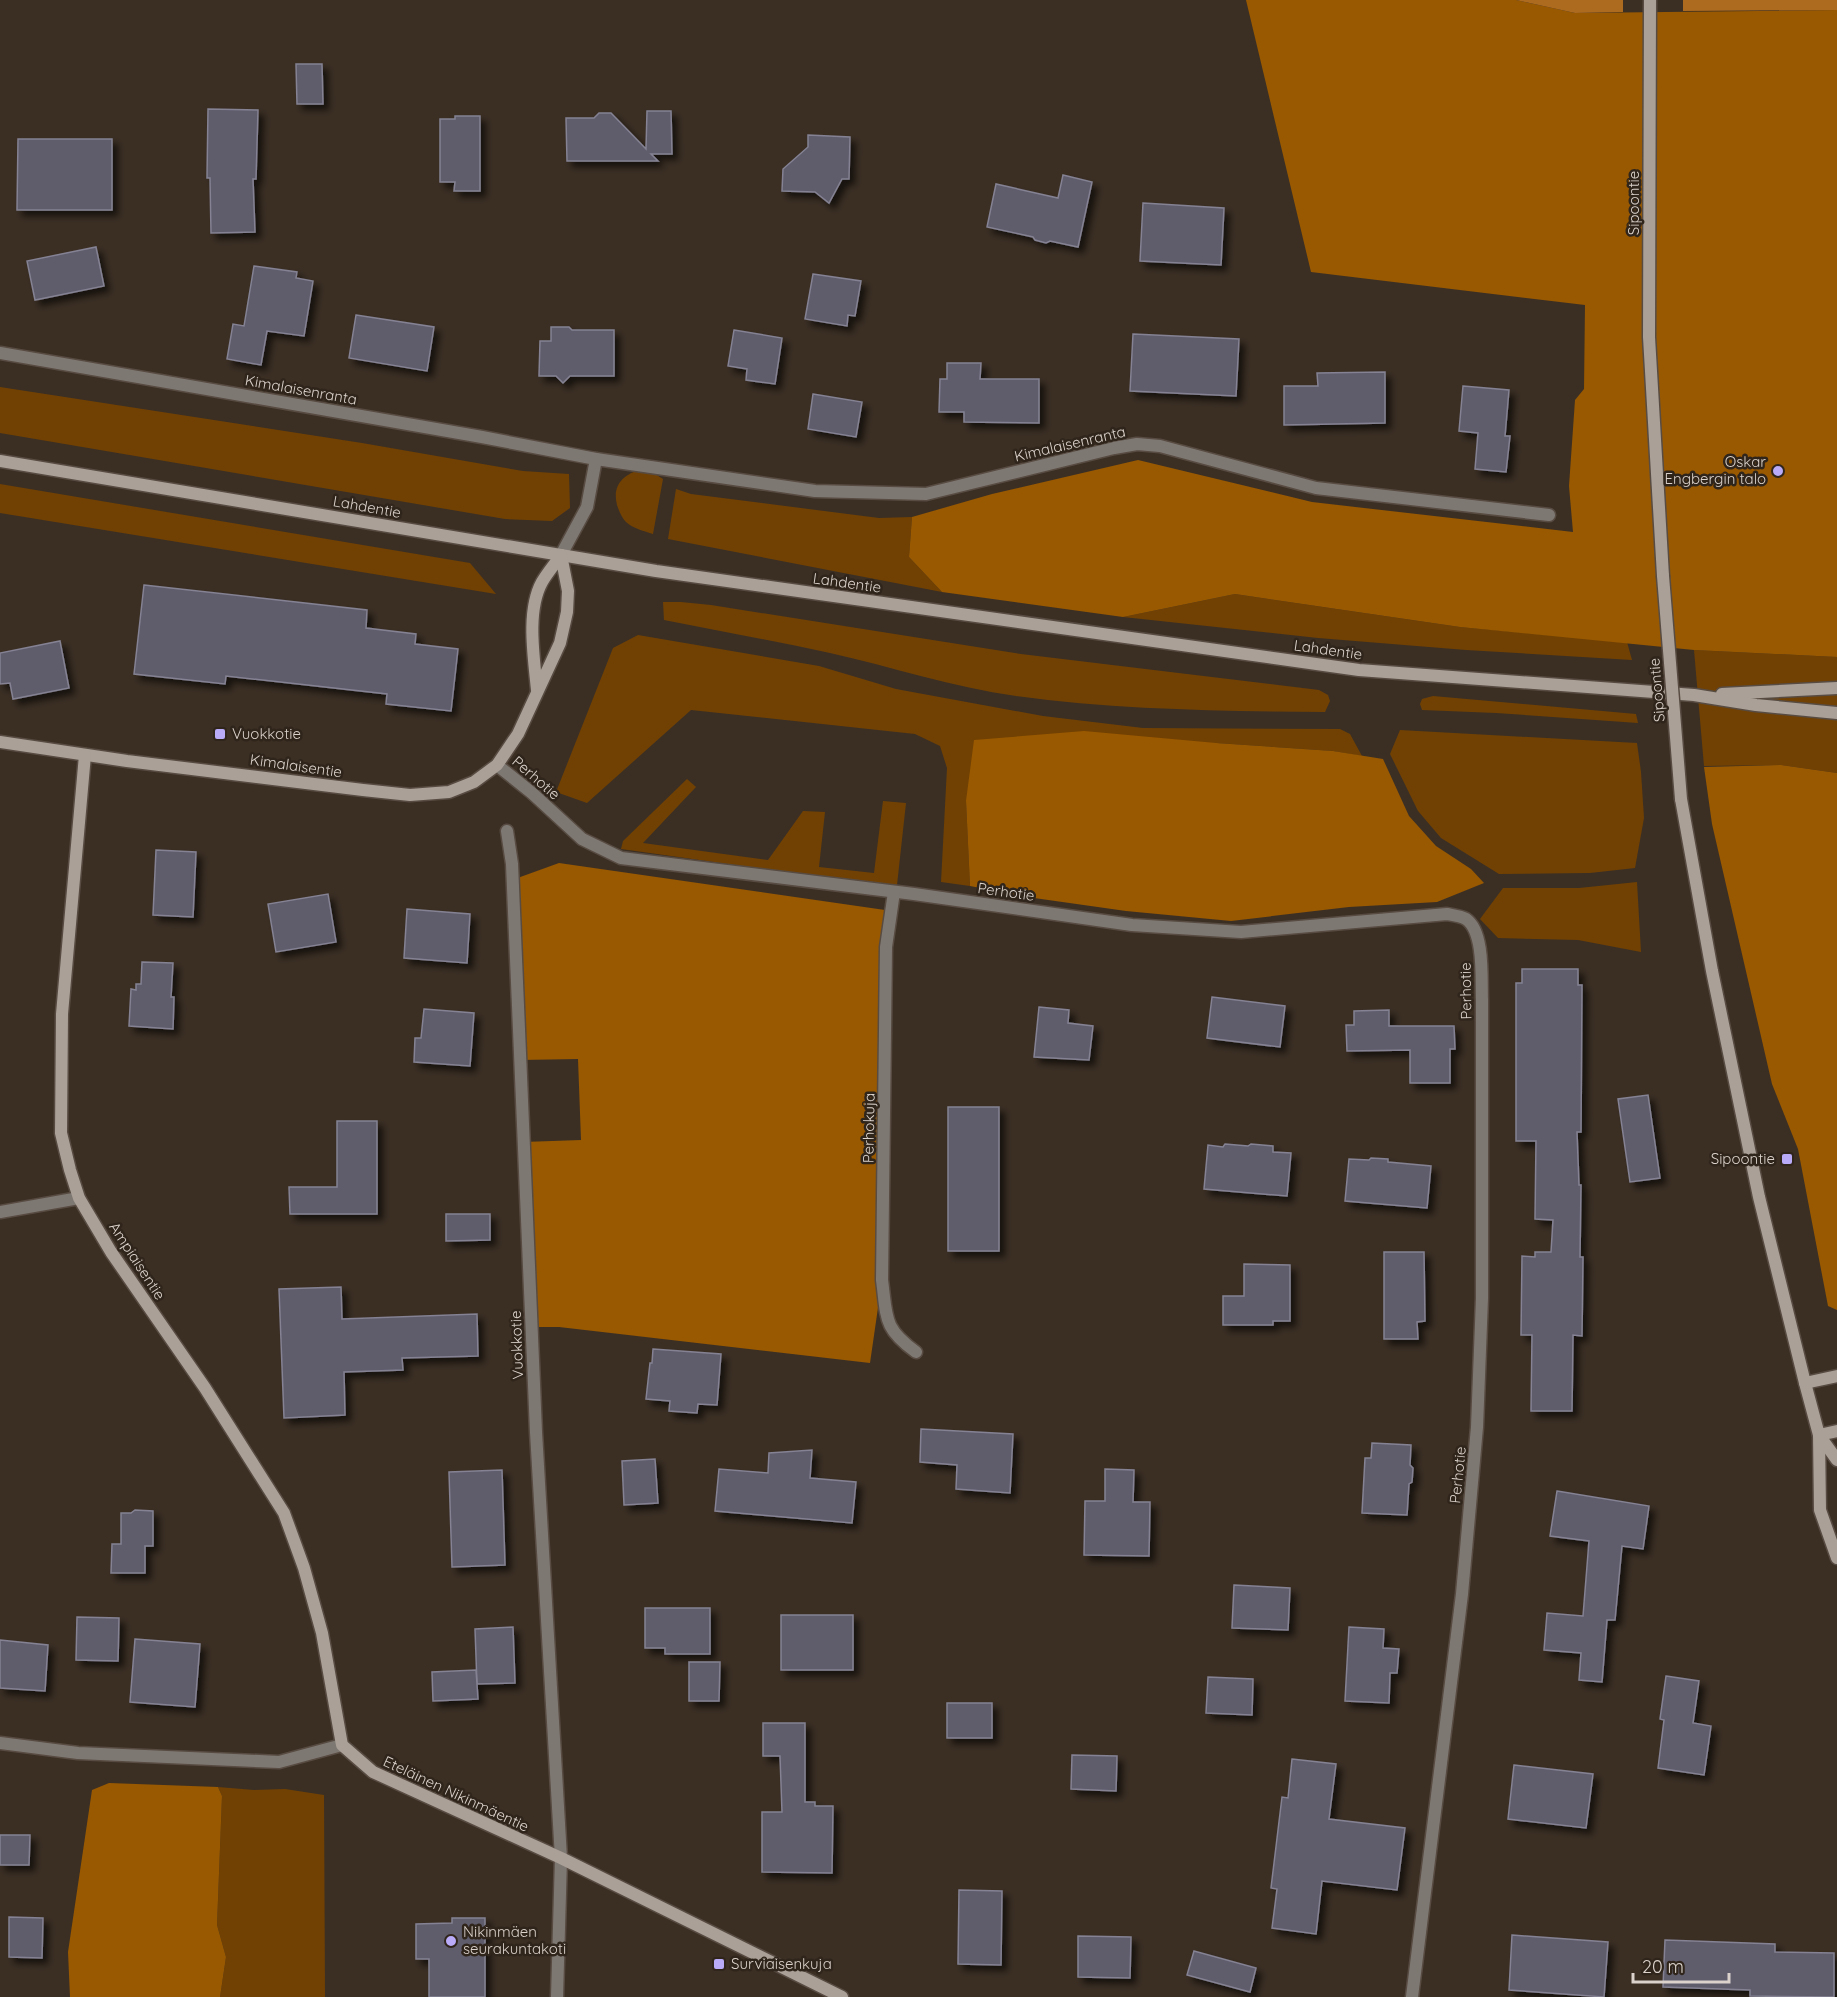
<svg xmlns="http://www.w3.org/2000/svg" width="1837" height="1997" font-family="Quicksand,sans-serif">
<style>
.green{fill:#714103}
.forest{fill:#995900}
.water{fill:#ad6b20}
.building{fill:#5e5c6c;stroke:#848293;stroke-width:1.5;filter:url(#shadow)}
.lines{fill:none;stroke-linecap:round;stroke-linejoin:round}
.street-casing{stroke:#584c42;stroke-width:15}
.secondary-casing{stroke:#584c42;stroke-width:15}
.street{stroke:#7e7873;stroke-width:12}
.secondary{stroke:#aaa097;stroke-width:12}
.secondary-bridge-casing{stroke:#584c42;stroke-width:15;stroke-linecap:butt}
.secondary-bridge{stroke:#aaa097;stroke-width:12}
.poi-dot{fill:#b9abf7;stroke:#30251b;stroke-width:2}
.labels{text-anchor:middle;stroke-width:5;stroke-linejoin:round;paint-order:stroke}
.street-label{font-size:15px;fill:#dad2cb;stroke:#30251b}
.poi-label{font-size:15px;fill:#dad2cb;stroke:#30251b;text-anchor:start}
</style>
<defs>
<filter id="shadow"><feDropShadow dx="5.5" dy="5.5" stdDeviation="3" flood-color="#0009"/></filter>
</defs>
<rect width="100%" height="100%" fill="#3b2f24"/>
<!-- green -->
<g class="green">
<path d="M 0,387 L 362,443 L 523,471 L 569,474 L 570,508 L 552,521 L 505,519 L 0,433 Z"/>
<path d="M 641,469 L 652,472 L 663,479 L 653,534 C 644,531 634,529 626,522 C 622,518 619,511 617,505 C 612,485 623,475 641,469 Z"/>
<path d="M 0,484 L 470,563 L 496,594 L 0,513 Z"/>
<path d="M 676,489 L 691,494 L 879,518 L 912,517 L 909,557 L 942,592 L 668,539 Z"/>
<path d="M 1235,594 L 1460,627 L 1627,642 L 1632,660 L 1466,650 L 1318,638 L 1123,617 Z"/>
<path d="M 663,602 L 681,602 L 711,605 L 1021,654 L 1319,690 L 1328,695 L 1330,701 L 1325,712 C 1222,711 1119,710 1016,696 C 953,687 892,667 830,653 C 775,641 719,631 664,620 Z"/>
<path d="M 638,635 L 819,666 L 896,689 L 1043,716 L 1143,728 L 1340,729 L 1350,734 L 1362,756 L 1333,751 L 1216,743 L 966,801 L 970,886 L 941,882 L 947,768 L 940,746 L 915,734 L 691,710 L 587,803 L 556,792 L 613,648 Z"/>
<path d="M 1694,650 L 1837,657 L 1837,773 L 1781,765 L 1704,766 Z"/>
<path d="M 1433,696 L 1636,714 L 1638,723 L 1496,713 L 1422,710 L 1420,704 L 1422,699 Z"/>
<path d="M 1400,730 L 1637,743 L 1641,772 L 1644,818 L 1635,868 L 1590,873 L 1499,874 L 1441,838 L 1418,811 L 1390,754 Z"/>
<path d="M 687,779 L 696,787 L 643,843 L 768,860 L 803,811 L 825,812 L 819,867 L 874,873 L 883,801 L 906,803 L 897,885 L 820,877 L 621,849 L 623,841 Z"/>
<path d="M 1637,882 L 1641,952 L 1578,940 L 1498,938 L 1480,919 L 1503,888 L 1579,888 Z"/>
<path d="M 218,1787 L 254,1790 L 285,1789 L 324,1795 L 325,1997 L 220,1997 L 226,1957 L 217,1925 L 222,1796 Z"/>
</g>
<!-- forest -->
<g class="forest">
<path d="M 1246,0 L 1516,0 L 1575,13 L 1837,10 L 1837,657 L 1694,650 L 1460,627 L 1235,594 L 1123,617 L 942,592 L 909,557 L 912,517 L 992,494 L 1138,460 L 1312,502 L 1573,532 L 1569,486 L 1575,400 L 1584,389 L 1585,305 L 1311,272 Z"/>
<path d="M 1084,731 L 1216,743 L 1333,751 L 1383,759 L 1409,816 L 1436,846 L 1471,869 L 1484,883 L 1437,902 L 1349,907 L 1231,921 L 1126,911 L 1027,897 L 970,886 L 966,801 L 974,740 Z"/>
<path d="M 1781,765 L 1837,773 L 1837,1310 L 1828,1306 L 1798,1149 L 1772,1084 L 1712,824 L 1704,767 Z"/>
<path d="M 559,863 L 885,910 L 881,946 L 882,1280 L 870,1363 L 559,1327 L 531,1327 L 523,1142 L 581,1140 L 578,1059 L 520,1060 L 512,880 Z"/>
<path d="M 109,1783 L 218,1787 L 222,1796 L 217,1925 L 226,1957 L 220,1997 L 70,1997 L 68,1952 L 92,1790 Z"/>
</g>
<!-- water -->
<g class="water">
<path d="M 1516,0 L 1623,0 L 1623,12 L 1575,13 Z"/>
<path d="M 1683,0 L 1837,0 L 1837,10 L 1683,11 Z"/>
</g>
<!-- building -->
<g class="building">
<path d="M 296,64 L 322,64 L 323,104 L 297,104 Z"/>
<path d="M 208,109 L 258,110 L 256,179 L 253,179 L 255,232 L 211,233 L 210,178 L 207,178 Z"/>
<path d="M 647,111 L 671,111 L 672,154 L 651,154 L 658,161 L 567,161 L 566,118 L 594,118 L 599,113 L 611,113 L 646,149 Z"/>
<path d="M 455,116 L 480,116 L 480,191 L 454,191 L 455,182 L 440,182 L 440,119 L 455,119 Z"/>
<path d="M 808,135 L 850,137 L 849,179 L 842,179 L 829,203 L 815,192 L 782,191 L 783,169 L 808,147 Z"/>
<path d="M 18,139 L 112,139 L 112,210 L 17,210 Z"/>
<path d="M 1063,175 L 1092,182 L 1078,247 L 1050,241 L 1046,243 L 1035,240 L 1033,237 L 987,227 L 996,184 L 1058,198 Z"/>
<path d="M 1143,203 L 1224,208 L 1221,265 L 1140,261 Z"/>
<path d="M 96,247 L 104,286 L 35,300 L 27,261 Z"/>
<path d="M 254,266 L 297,272 L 296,278 L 313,281 L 304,336 L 267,331 L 261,365 L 227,359 L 233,324 L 244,326 Z"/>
<path d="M 813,274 L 861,281 L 855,316 L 848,315 L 847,326 L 805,319 Z"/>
<path d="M 356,315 L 434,327 L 427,371 L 349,358 Z"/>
<path d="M 551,327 L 569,327 L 572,330 L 614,330 L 614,376 L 570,376 L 563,383 L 556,376 L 539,376 L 540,341 L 551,341 Z"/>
<path d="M 734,330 L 782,338 L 775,384 L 746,380 L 747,369 L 728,366 Z"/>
<path d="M 1133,334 L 1239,339 L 1236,396 L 1130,391 Z"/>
<path d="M 947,363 L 981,363 L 980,379 L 1039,379 L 1039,423 L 964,422 L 964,412 L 939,412 L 940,379 L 947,379 Z"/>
<path d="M 1385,372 L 1385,423 L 1284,425 L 1284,386 L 1318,386 L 1317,373 Z"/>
<path d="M 1463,386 L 1509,390 L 1505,436 L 1510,436 L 1506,472 L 1475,469 L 1478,433 L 1459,431 Z"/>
<path d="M 813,394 L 862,402 L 856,437 L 808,429 Z"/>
<path d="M 144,585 L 367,610 L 366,628 L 416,634 L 415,644 L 458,649 L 451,711 L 386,704 L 387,694 L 226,676 L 225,684 L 134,674 Z"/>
<path d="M 60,641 L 69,688 L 13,699 L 10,683 L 0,684 L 0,653 Z"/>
<path d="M 156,850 L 196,852 L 193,917 L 153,915 Z"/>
<path d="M 328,894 L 336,942 L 276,952 L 268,904 Z"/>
<path d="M 407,909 L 470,914 L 467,963 L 404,958 Z"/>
<path d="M 142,962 L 173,963 L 171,997 L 174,997 L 173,1029 L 129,1026 L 131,989 L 136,990 L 136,984 L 141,984 Z"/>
<path d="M 1522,969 L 1578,969 L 1578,985 L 1582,985 L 1581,1132 L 1577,1132 L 1579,1185 L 1581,1185 L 1580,1257 L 1583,1257 L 1582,1336 L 1573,1335 L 1572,1411 L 1531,1411 L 1532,1335 L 1521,1335 L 1522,1256 L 1535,1257 L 1535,1252 L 1551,1252 L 1553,1220 L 1535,1219 L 1536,1141 L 1516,1141 L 1516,983 L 1522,983 Z"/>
<path d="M 1212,997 L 1285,1006 L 1280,1047 L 1207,1038 Z"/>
<path d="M 1039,1007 L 1069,1010 L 1068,1023 L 1093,1026 L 1089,1060 L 1034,1057 Z"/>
<path d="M 424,1009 L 474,1013 L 470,1066 L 414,1062 L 415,1038 L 421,1038 Z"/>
<path d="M 1389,1010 L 1389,1026 L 1454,1026 L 1455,1049 L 1450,1049 L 1450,1083 L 1410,1083 L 1410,1050 L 1347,1051 L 1346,1025 L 1354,1025 L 1354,1011 Z"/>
<path d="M 1648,1095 L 1660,1178 L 1630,1182 L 1618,1099 Z"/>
<rect x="948" y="1107" width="51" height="144"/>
<path d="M 337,1121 L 377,1121 L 377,1214 L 290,1214 L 289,1187 L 337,1187 Z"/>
<path d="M 1225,1144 L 1248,1146 L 1251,1144 L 1273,1146 L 1273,1152 L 1291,1153 L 1287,1196 L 1204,1189 L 1208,1145 L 1223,1147 Z"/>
<path d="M 1371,1158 L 1388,1159 L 1388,1162 L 1431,1166 L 1427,1208 L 1345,1201 L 1349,1159 L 1369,1160 Z"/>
<path d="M 446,1214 L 490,1214 L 490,1240 L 446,1241 Z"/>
<path d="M 1384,1252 L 1424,1252 L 1425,1321 L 1417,1322 L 1418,1339 L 1384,1339 Z"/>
<path d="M 1244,1264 L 1290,1265 L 1290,1321 L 1273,1321 L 1273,1325 L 1223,1325 L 1223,1296 L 1244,1296 Z"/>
<path d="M 341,1287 L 342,1319 L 477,1314 L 478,1356 L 402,1358 L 403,1370 L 344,1372 L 345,1415 L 284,1418 L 279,1289 Z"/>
<path d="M 653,1349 L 721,1354 L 717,1405 L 698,1404 L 697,1413 L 669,1411 L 670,1401 L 646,1399 L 650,1363 L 652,1363 Z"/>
<path d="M 921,1429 L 1013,1434 L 1010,1493 L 956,1489 L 957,1465 L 920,1462 Z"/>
<path d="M 1372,1443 L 1411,1445 L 1410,1465 L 1413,1468 L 1412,1482 L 1409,1484 L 1407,1515 L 1362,1513 L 1365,1458 L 1371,1458 Z"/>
<path d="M 812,1450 L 810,1478 L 856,1482 L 852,1523 L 715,1511 L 719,1469 L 768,1473 L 769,1453 Z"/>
<path d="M 655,1459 L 658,1503 L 624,1505 L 622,1461 Z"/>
<path d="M 1105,1469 L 1134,1470 L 1133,1502 L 1150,1502 L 1149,1556 L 1084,1555 L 1085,1501 L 1105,1501 Z"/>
<path d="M 502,1470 L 505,1565 L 452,1567 L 449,1472 Z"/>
<path d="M 1557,1491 L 1649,1506 L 1643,1549 L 1622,1546 L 1615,1620 L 1607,1620 L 1602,1682 L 1579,1680 L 1581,1653 L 1544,1650 L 1547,1613 L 1583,1616 L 1589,1541 L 1550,1536 Z"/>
<path d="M 135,1510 L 153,1511 L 153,1546 L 145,1546 L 145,1573 L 111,1573 L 112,1544 L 121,1544 L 121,1513 L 131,1513 Z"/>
<path d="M 1234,1585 L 1290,1588 L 1288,1630 L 1232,1628 Z"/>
<path d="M 645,1608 L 710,1608 L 710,1654 L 665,1654 L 665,1648 L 645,1648 Z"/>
<rect x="781" y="1615" width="72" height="55"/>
<path d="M 77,1617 L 119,1618 L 118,1661 L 76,1660 Z"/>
<path d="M 513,1627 L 515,1683 L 477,1684 L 475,1629 Z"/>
<path d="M 1349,1627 L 1384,1629 L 1383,1648 L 1399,1649 L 1397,1673 L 1390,1673 L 1389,1703 L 1345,1701 Z"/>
<path d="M 135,1639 L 200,1644 L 195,1707 L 130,1702 Z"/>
<path d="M 0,1640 L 48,1645 L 45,1691 L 0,1688 Z"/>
<path d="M 689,1662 L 720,1662 L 719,1701 L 689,1701 Z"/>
<path d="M 476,1670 L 478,1699 L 433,1701 L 432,1672 Z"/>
<path d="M 1666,1676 L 1699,1681 L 1693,1723 L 1711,1726 L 1704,1775 L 1658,1768 L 1664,1720 L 1660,1719 Z"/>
<path d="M 1208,1677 L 1253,1679 L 1252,1715 L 1206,1713 Z"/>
<rect x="947" y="1703" width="45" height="35"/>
<path d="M 763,1723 L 805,1723 L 805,1802 L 815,1802 L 815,1806 L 833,1806 L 832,1873 L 762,1872 L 762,1812 L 782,1812 L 780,1756 L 763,1756 Z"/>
<path d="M 1072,1755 L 1117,1756 L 1116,1791 L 1071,1789 Z"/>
<path d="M 1292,1759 L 1336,1764 L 1329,1819 L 1405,1828 L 1397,1890 L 1322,1881 L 1316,1934 L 1272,1928 L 1277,1889 L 1271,1888 L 1282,1797 L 1288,1798 Z"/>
<path d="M 1514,1765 L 1593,1774 L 1586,1828 L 1508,1819 Z"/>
<path d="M 0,1835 L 30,1835 L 29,1865 L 0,1865 Z"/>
<path d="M 959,1890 L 1002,1891 L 1001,1965 L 958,1964 Z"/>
<path d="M 9,1917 L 43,1918 L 42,1958 L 9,1957 Z"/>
<path d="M 452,1918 L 485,1918 L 485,1997 L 429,1997 L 429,1959 L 416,1959 L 416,1924 L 452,1923 Z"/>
<path d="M 1512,1935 L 1608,1942 L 1604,1997 L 1509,1990 Z"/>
<path d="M 1078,1936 L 1131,1937 L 1130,1978 L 1078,1977 Z"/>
<path d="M 1665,1940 L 1775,1944 L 1775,1952 L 1834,1953 L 1834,1997 L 1750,1996 L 1750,1990 L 1663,1987 Z"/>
<path d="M 1194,1951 L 1256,1968 L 1250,1992 L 1187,1975 Z"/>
</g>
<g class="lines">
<!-- street casing -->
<g class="street-casing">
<g id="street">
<path d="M 0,353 L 482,437 L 596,459 L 815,491 L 926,494 L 1114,448 L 1137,444 L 1160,446 L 1316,488 L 1549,515"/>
<path d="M 561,555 L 587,507 L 596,459"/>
<path d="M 497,765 L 532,793 L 582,839 L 621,858 L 914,894 L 1132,925 L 1241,932 L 1447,914 C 1452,915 1461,916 1466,919 C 1485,932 1481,980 1482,1000 L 1482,1298 L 1477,1427 L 1462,1594 L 1412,1997"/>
<path d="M 507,831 L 512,864 L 536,1432 L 561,1858 L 557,1997"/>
<path d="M 894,892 L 886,947 L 882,1280 C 887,1318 883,1328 916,1352"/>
<path d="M 0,1212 L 79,1198"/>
<path d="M 0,1743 L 78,1753 L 279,1762 L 342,1745"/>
</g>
</g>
<!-- secondary casing -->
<g class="secondary-casing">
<g id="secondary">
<path d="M 1650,0 L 1649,337 L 1663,576"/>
<path d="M 0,461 L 656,571 L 1359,670 L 1694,695 L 1756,705 L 1837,713"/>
<path d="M 537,690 C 534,658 526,611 542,582 C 547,573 555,564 561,555"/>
<path d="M 1722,694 L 1837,688"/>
<path d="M 0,742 L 127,761 L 363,790 L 410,795 L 449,792 L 474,782 L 497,765 L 518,734 L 560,643 L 567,612 L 568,591 L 561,555"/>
<path d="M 85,755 L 62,1014 L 61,1133 L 70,1170 L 79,1198 L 111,1252 L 205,1388 L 284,1513 L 304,1568 L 322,1633 L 342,1745 L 373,1772 L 561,1858 L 842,1997"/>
<path d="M 1681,799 L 1712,971 L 1759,1197 L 1805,1383 L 1819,1435 L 1820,1510 L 1837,1558"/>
<path d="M 1805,1383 L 1837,1376"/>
<path d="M 1819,1435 L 1837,1460"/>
<path d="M 1819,1435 L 1837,1431"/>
</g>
</g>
<!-- street -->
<use href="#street" class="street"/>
<!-- secondary -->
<use href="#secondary" class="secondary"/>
<!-- secondary-bridge casing -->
<g class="secondary-bridge-casing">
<path id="secondary-bridge" d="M 1663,576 L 1681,799"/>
</g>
<!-- secondary-bridge -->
<use href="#secondary-bridge" class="secondary-bridge"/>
</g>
<!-- markers -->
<g class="poi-dot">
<circle cx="1778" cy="471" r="6"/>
<rect x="214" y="728" width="12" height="12" rx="3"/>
<rect x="1781" y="1153" width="12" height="12" rx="3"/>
<circle cx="451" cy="1941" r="6"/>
<rect x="713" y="1958" width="12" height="12" rx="3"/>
</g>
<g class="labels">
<!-- street labels -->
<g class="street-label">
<text transform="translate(1634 203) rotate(-90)" y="5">Sipoontie</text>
<text transform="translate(301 390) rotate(10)" y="5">Kimalaisenranta</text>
<text transform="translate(1070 444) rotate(-13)" y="5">Kimalaisenranta</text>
<text transform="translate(367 507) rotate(10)" y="5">Lahdentie</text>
<text transform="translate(847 583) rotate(8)" y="5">Lahdentie</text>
<text transform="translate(1328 650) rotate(8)" y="5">Lahdentie</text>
<text transform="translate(1657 690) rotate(-95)" y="5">Sipoontie</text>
<text transform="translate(296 766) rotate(8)" y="5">Kimalaisentie</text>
<text transform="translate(536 778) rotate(41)" y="5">Perhotie</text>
<text transform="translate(1006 892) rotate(8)" y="5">Perhotie</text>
<text transform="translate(1466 991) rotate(-91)" y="5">Perhotie</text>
<text transform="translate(869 1128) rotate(-89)" y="5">Perhokuja</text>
<text transform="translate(137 1261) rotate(57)" y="5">Ampiaisentie</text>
<text transform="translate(517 1345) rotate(-92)" y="5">Vuokkotie</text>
<text transform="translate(1458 1475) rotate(-84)" y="5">Perhotie</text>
<text transform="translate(456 1794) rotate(25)" y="5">Eteläinen Nikinmäentie</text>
</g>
<!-- poi labels -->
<g class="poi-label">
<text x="1766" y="467" text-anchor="end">Oskar<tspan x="1766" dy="17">Engbergin talo</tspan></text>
<text x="232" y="739">Vuokkotie</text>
<text x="1775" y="1164" text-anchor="end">Sipoontie</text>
<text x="463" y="1937">Nikinmäen<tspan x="463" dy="17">seurakuntakoti</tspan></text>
<text x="731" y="1969">Surviaisenkuja</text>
</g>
</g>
<!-- scale -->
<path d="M1633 1973v9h96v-9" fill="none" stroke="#dad2cb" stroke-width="3"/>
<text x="1642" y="1973" font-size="18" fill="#dad2cb" stroke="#30251b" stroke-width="4.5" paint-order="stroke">20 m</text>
</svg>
